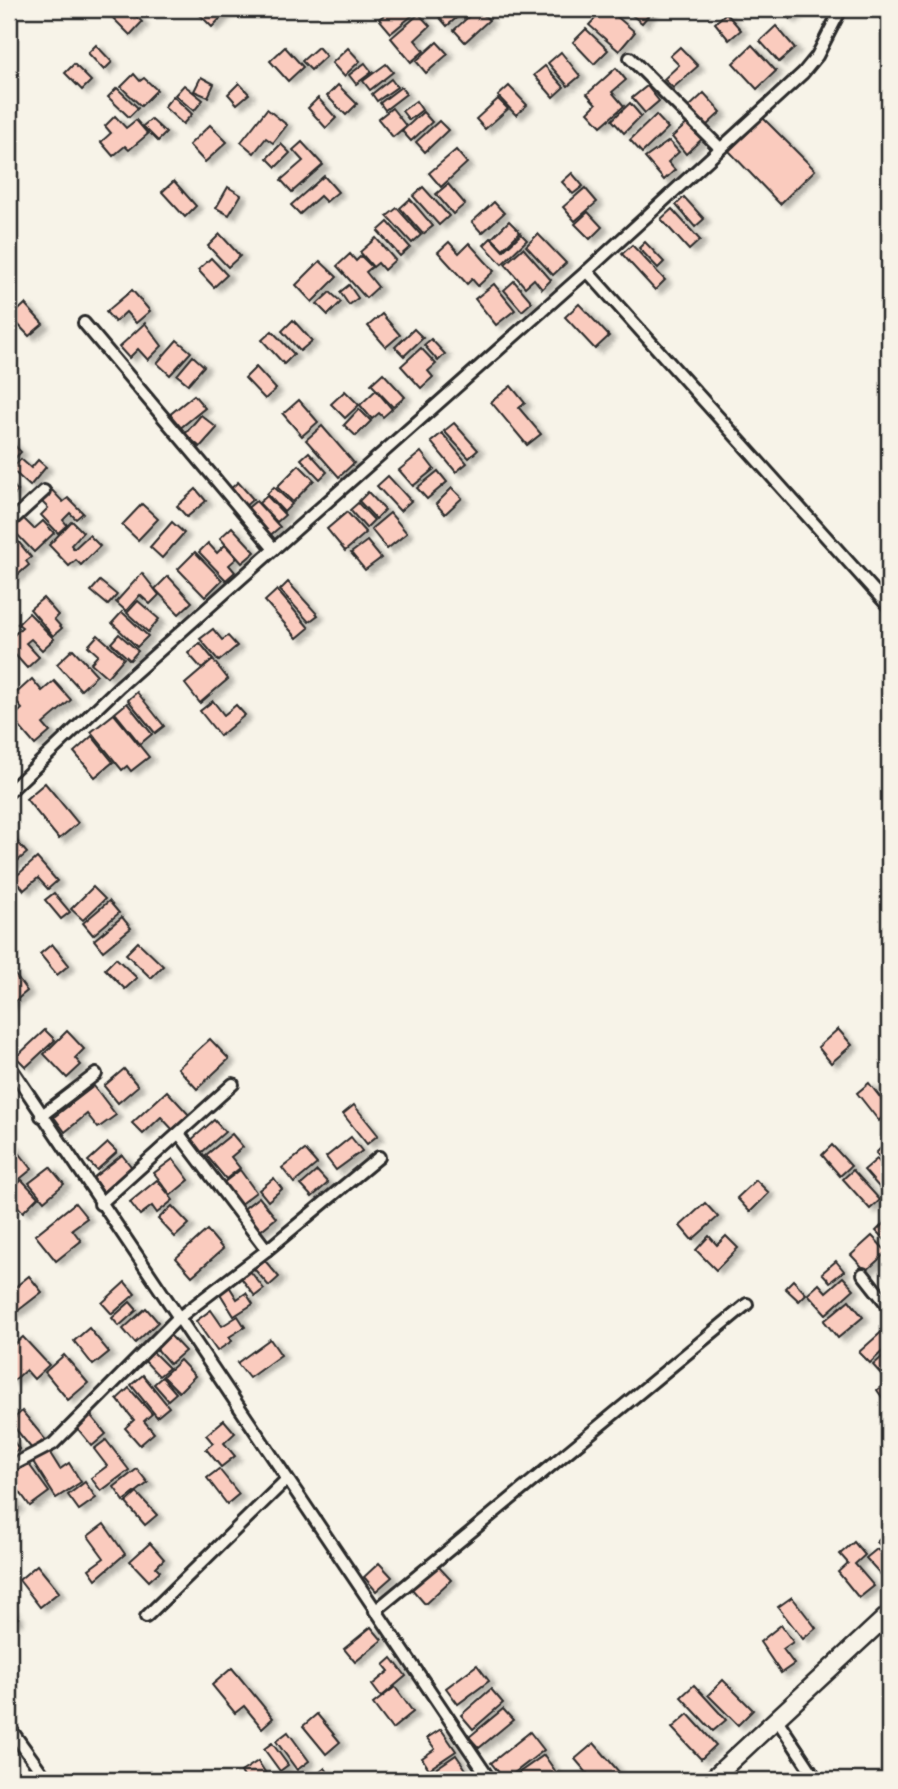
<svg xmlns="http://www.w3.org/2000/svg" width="898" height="1789" font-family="Delius,sans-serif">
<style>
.building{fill:#facbbe;stroke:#2b2b2b;stroke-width:2;filter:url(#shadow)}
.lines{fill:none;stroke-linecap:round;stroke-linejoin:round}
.street-casing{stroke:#2b2b2b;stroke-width:16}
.secondary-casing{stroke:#2b2b2b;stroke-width:21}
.street{stroke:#f7f3e8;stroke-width:10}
.secondary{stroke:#f7f3e8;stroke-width:16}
</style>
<defs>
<filter id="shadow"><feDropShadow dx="6" dy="3.5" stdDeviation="2" flood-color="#0004"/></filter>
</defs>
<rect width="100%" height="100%" fill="#f7f3e8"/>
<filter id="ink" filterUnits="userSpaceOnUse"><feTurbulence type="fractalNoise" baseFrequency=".0143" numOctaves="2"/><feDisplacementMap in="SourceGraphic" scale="14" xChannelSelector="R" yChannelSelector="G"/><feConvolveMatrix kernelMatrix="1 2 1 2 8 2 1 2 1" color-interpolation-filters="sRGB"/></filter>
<g filter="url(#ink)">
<!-- building -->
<g class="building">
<path d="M 104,9 L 133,9 L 131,11 L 142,22 L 130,35 Z"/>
<path d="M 194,9 L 229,9 L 212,27 Z"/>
<path d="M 392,9 L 420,9 L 391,33 L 379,19 Z"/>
<path d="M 438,9 L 461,9 L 463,12 L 447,26 L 435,12 Z"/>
<path d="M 477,9 L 489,20 L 465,42 L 454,30 Z"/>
<path d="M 604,9 L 608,9 L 635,32 L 619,51 L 589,25 Z"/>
<path d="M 631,9 L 654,9 L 642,23 L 628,12 Z"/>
<path d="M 780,9 L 801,9 L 790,19 Z"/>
<path d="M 726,13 L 741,30 L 729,40 L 715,23 Z"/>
<path d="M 419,14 L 430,26 L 415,40 L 424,51 L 411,62 L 391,38 Z"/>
<path d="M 776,26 L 795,48 L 779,62 L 760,41 Z"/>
<path d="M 586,29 L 608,50 L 594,64 L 573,42 Z"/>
<path d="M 437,42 L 448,54 L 426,73 L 416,61 Z"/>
<path d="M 96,45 L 112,62 L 104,70 L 88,53 Z"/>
<path d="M 752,45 L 776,71 L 757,89 L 733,63 Z"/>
<path d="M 285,47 L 303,67 L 288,81 L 270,61 Z"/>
<path d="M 318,47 L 326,56 L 311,70 L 302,61 Z"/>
<path d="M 680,47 L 698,66 L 673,88 L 664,79 L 679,65 L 670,56 Z"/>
<path d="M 348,48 L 360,61 L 344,76 L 332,63 Z"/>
<path d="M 561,52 L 580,76 L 568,86 L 548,63 Z"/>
<path d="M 365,63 L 372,72 L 356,84 L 349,75 Z"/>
<path d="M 74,64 L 91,81 L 82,90 L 65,73 Z"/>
<path d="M 386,64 L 393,72 L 370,90 L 363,81 Z"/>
<path d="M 545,66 L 564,87 L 553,97 L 534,75 Z"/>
<path d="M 616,68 L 626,80 L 612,92 L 624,106 L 601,126 L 588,112 L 596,104 L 587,94 Z"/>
<path d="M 134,74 L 140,81 L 144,78 L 157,90 L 141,106 L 121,87 Z"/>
<path d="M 201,77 L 214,84 L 208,97 L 194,91 Z"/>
<path d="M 391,79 L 397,87 L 377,101 L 372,94 Z"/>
<path d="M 239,83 L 249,94 L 237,104 L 228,94 Z"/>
<path d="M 184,85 L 203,100 L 194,111 L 175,95 Z"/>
<path d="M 338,85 L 357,104 L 346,115 L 327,96 Z"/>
<path d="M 509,86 L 527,105 L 516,115 L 498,96 Z"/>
<path d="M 647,86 L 659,101 L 645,113 L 632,98 Z"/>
<path d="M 401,87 L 406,94 L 385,110 L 380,103 Z"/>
<path d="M 117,88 L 138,108 L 129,117 L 108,97 Z"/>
<path d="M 704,93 L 721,112 L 706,126 L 689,107 Z"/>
<path d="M 173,96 L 192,114 L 183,124 L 164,107 Z"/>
<path d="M 318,98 L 336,118 L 326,128 L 308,108 Z"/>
<path d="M 498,99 L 508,109 L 485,129 L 476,119 Z"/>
<path d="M 416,101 L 422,110 L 409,120 L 402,111 Z"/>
<path d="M 630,103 L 641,116 L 624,133 L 612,120 Z"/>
<path d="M 392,108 L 406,126 L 393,137 L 378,119 Z"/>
<path d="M 267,109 L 287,125 L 273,143 L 266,138 L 254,153 L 241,142 Z"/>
<path d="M 423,112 L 432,122 L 411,141 L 402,131 Z"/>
<path d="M 656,115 L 668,128 L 642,153 L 630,140 Z"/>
<path d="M 115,116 L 126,128 L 136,120 L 148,134 L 129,150 L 125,146 L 113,156 L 101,142 L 111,133 L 105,126 Z"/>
<path d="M 763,118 L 815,170 L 780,204 L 729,151 Z"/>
<path d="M 151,119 L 166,133 L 158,141 L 143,126 Z"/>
<path d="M 439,121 L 448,130 L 425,152 L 416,142 Z"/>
<path d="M 690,121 L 704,137 L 686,154 L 672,137 Z"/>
<path d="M 210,125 L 227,142 L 205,162 L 189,145 Z"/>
<path d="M 669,141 L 679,152 L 668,162 L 675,170 L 664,180 L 645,158 Z"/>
<path d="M 302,142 L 323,165 L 292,192 L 281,180 L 303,161 L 293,150 Z"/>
<path d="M 281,144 L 290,153 L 276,167 L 267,158 Z"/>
<path d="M 456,150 L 467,163 L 441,187 L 429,173 Z"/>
<path d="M 572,173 L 583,186 L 573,194 L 562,182 Z"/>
<path d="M 324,176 L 338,192 L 326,202 L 320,196 L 300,214 L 291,205 Z"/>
<path d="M 174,181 L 196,206 L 185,217 L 162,192 Z"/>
<path d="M 448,184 L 465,204 L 453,214 L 436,194 Z"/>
<path d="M 228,187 L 241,195 L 229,215 L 216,208 Z"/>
<path d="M 423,187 L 449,216 L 439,225 L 413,196 Z"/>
<path d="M 585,188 L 597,202 L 575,221 L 563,207 Z"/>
<path d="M 684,197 L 704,219 L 695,227 L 676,205 Z"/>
<path d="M 410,199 L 433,226 L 423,234 L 400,208 Z"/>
<path d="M 494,202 L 504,213 L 482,233 L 472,222 Z"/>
<path d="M 397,208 L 421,235 L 412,243 L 387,216 Z"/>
<path d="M 672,209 L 700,240 L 689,250 L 661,219 Z"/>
<path d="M 588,212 L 602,227 L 590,239 L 575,224 Z"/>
<path d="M 509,221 L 520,232 L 503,249 L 492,238 Z"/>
<path d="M 388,222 L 410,247 L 400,256 L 378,231 Z"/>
<path d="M 220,234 L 240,256 L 228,267 L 208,246 Z"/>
<path d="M 521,234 L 527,240 L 502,264 L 484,245 L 491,238 L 503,251 Z"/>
<path d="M 538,234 L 566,263 L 553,275 L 526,246 Z"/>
<path d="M 376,238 L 395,260 L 384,270 L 378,263 L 373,267 L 360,252 Z"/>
<path d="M 449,242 L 459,253 L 469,243 L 494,271 L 478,286 L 472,279 L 467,284 L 438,252 Z"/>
<path d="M 645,242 L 664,262 L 658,268 L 639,248 Z"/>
<path d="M 632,245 L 665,280 L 655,290 L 622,254 Z"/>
<path d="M 523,248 L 551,280 L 542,289 L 534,279 L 525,287 L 505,264 Z"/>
<path d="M 350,254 L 356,261 L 361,256 L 372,267 L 366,272 L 378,287 L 366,298 L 337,266 Z"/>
<path d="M 211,258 L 227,275 L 214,287 L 198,270 Z"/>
<path d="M 320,261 L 337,277 L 312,302 L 296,285 Z"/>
<path d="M 514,281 L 532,302 L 522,311 L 504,290 Z"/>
<path d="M 494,284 L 515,310 L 496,325 L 475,299 Z"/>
<path d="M 349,285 L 358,298 L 349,305 L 340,292 Z"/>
<path d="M 132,290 L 150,311 L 136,323 L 126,312 L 115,322 L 106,312 Z"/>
<path d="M 330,292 L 341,302 L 328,315 L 317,304 Z"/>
<path d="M 25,304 L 43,324 L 29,336 L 11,317 Z"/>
<path d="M 579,304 L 609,336 L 595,349 L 565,317 Z"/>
<path d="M 382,314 L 400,335 L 386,347 L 368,326 Z"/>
<path d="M 293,320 L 312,341 L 300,351 L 282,331 Z"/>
<path d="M 145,323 L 162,346 L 148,360 L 138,349 L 129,358 L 119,347 Z"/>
<path d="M 414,329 L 423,338 L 404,356 L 395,347 Z"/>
<path d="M 272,331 L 294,354 L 284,364 L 262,340 Z"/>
<path d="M 431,339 L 445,354 L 438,361 L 424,345 Z"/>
<path d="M 177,340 L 191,352 L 170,375 L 157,363 Z"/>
<path d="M 421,348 L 436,364 L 428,371 L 433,377 L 421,388 L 401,366 Z"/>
<path d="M 193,356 L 204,366 L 188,384 L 177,375 Z"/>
<path d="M 256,367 L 276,389 L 265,399 L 245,378 Z"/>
<path d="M 383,373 L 405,397 L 393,407 L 371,384 Z"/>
<path d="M 511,386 L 525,403 L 519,408 L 541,434 L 527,445 L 491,402 Z"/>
<path d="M 376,390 L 392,409 L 383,417 L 379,413 L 372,419 L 360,405 Z"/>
<path d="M 345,391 L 359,405 L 345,418 L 331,404 Z"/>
<path d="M 194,395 L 205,408 L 179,429 L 168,416 Z"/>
<path d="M 299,400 L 318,422 L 302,436 L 283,414 Z"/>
<path d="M 359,409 L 371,421 L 356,436 L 344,425 Z"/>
<path d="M 201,415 L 217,428 L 200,447 L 185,434 Z"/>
<path d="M 454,423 L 478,450 L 469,458 L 444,431 Z"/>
<path d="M 322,426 L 354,463 L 339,477 L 306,440 Z"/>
<path d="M 442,433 L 467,463 L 456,472 L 431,442 Z"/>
<path d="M 9,440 L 21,452 L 11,462 L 9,460 Z"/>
<path d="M 309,452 L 327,472 L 320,479 L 301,459 Z"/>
<path d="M 421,452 L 434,469 L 413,486 L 399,470 Z"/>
<path d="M 21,459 L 31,468 L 38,460 L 46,467 L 30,486 L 11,469 Z"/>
<path d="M 299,465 L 314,480 L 293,502 L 277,487 Z"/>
<path d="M 438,471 L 447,482 L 427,499 L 417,488 Z"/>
<path d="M 388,476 L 411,501 L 400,511 L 377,486 Z"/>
<path d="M 9,481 L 18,491 L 9,499 Z"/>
<path d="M 238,482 L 253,499 L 242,509 L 227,492 Z"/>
<path d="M 274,487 L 292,504 L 284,512 L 267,494 Z"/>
<path d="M 50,488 L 63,502 L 68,498 L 83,513 L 76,519 L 70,513 L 63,520 L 67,525 L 58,533 L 41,515 L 48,508 L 39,499 Z"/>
<path d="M 452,488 L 462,498 L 445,514 L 436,504 Z"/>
<path d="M 196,489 L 206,501 L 187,517 L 177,506 Z"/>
<path d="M 368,492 L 385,510 L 376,519 L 359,501 Z"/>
<path d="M 267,496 L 285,515 L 277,522 L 259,503 Z"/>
<path d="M 256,501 L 280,527 L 268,537 L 244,511 Z"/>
<path d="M 358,503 L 374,520 L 366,528 L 350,510 Z"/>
<path d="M 142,504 L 158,519 L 138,540 L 122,525 Z"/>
<path d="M 347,512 L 366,533 L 345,551 L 327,529 Z"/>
<path d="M 390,513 L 407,533 L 387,549 L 371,529 Z"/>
<path d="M 22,517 L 34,529 L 43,521 L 54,533 L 34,552 L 11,528 Z"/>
<path d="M 72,521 L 83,532 L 71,545 L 74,549 L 89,535 L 100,546 L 81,565 L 76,560 L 69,566 L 49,545 Z"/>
<path d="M 172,522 L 184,533 L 162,558 L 150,547 Z"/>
<path d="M 232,527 L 255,552 L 242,563 L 220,538 Z"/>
<path d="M 17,540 L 31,557 L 26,561 L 29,565 L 14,578 L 9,572 L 9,542 L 12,545 Z"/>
<path d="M 367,541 L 381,558 L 365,570 L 351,553 Z"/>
<path d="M 208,543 L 217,553 L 225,545 L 237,558 L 229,565 L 235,572 L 226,580 L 199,552 Z"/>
<path d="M 195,552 L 222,580 L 205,597 L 178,569 Z"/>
<path d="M 142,573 L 159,595 L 150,604 L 140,595 L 126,611 L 116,602 Z"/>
<path d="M 168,576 L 192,602 L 179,614 L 155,589 Z"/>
<path d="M 100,581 L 117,595 L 108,605 L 91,591 Z"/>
<path d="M 288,582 L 318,615 L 309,622 L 280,590 Z"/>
<path d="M 277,590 L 309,628 L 297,638 L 265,601 Z"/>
<path d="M 43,598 L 58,615 L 54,619 L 62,628 L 53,636 L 30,609 Z"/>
<path d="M 138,601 L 159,619 L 148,632 L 127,613 Z"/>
<path d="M 122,612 L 148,636 L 137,647 L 112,623 Z"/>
<path d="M 29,613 L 54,639 L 42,650 L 31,639 L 26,643 L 39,657 L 27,668 L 9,648 L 9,640 L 22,627 L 18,624 Z"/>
<path d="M 213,629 L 222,640 L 228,636 L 237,646 L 219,661 L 200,639 Z"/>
<path d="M 119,634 L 138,651 L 130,660 L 111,643 Z"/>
<path d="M 98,635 L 124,658 L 107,677 L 91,663 L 98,655 L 88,646 Z"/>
<path d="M 200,643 L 213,659 L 202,669 L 188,653 Z"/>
<path d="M 73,649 L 97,675 L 81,690 L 57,664 Z"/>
<path d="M 213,660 L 228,679 L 200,703 L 185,684 Z"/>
<path d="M 32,679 L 42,691 L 54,681 L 71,700 L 43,724 L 50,732 L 35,745 L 12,718 L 22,709 L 12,697 Z"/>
<path d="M 137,692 L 164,726 L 155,733 L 128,700 Z"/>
<path d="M 213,701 L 224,715 L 236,705 L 245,715 L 220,736 L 200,711 Z"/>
<path d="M 127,703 L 152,734 L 140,744 L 115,713 Z"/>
<path d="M 114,714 L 149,757 L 131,771 L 127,766 L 122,770 L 91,732 Z"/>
<path d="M 92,736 L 113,762 L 95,777 L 74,752 Z"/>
<path d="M 45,783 L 78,823 L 59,839 L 26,799 Z"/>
<path d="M 9,832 L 27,853 L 9,868 Z"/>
<path d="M 37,858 L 57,881 L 48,889 L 38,878 L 24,890 L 14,878 Z"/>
<path d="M 93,887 L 105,899 L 83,920 L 71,909 Z"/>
<path d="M 54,893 L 70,912 L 61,919 L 45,900 Z"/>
<path d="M 109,901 L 119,913 L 93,935 L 83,923 Z"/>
<path d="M 122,917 L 131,928 L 103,951 L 94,940 Z"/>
<path d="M 138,942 L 163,966 L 151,978 L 126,954 Z"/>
<path d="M 52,944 L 69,965 L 57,975 L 40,954 Z"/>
<path d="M 116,958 L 137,978 L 125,989 L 105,969 Z"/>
<path d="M 12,971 L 27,991 L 9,1006 L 9,974 Z"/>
<path d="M 838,1029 L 852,1045 L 831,1063 L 818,1047 Z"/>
<path d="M 45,1030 L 55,1040 L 26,1067 L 16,1057 Z"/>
<path d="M 67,1031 L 84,1049 L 75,1058 L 81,1065 L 67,1078 L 44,1054 Z"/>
<path d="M 210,1039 L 229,1059 L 197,1089 L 178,1068 Z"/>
<path d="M 124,1069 L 138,1086 L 118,1103 L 104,1086 Z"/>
<path d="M 869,1083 L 889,1109 L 879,1121 L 857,1093 Z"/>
<path d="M 94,1086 L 116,1115 L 98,1128 L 87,1114 L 65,1132 L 54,1117 Z"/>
<path d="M 167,1091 L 190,1116 L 174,1131 L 161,1117 L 143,1134 L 132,1123 Z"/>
<path d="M 354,1105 L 378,1135 L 367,1144 L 343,1114 Z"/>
<path d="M 214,1120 L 225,1132 L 201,1153 L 190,1141 Z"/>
<path d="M 232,1134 L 243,1147 L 231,1157 L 240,1168 L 226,1179 L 206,1155 Z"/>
<path d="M 351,1137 L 362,1151 L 336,1170 L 326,1157 Z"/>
<path d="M 9,1140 L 32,1169 L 10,1187 L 9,1185 Z"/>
<path d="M 889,1140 L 889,1168 L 876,1153 Z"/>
<path d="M 108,1143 L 117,1152 L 97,1170 L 88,1161 Z"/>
<path d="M 832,1145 L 851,1166 L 840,1176 L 822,1155 Z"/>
<path d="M 305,1150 L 317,1164 L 294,1183 L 282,1168 Z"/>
<path d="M 122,1155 L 134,1170 L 104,1193 L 93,1178 Z"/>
<path d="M 173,1159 L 189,1180 L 171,1195 L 154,1173 Z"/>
<path d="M 877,1159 L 889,1175 L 889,1192 L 886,1195 L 864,1170 Z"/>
<path d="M 50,1167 L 64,1184 L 44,1201 L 29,1183 Z"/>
<path d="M 240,1170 L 256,1192 L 239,1205 L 223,1183 Z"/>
<path d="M 853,1170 L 880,1200 L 870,1209 L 843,1179 Z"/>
<path d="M 317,1171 L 328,1183 L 312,1197 L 301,1185 Z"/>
<path d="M 274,1178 L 282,1189 L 268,1201 L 259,1190 Z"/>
<path d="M 22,1180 L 38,1197 L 23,1212 L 9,1197 L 9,1192 Z"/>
<path d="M 157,1180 L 173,1200 L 157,1213 L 152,1206 L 140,1215 L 130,1202 Z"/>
<path d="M 756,1180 L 769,1193 L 750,1212 L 737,1198 Z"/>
<path d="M 259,1197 L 276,1218 L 259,1232 L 241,1211 Z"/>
<path d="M 75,1203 L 87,1218 L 72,1229 L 81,1241 L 56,1261 L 35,1235 Z"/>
<path d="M 705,1203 L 718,1217 L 692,1240 L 680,1226 Z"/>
<path d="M 172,1206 L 189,1224 L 175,1237 L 158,1219 Z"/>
<path d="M 889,1218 L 889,1244 L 876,1231 Z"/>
<path d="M 207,1230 L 223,1249 L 192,1276 L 176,1258 Z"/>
<path d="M 709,1236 L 717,1245 L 726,1236 L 738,1248 L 716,1270 L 696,1250 Z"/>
<path d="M 872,1236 L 887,1252 L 866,1271 L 851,1255 Z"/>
<path d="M 260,1255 L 279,1277 L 269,1286 L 250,1264 Z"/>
<path d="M 836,1261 L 844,1271 L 830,1282 L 822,1273 Z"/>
<path d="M 247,1267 L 264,1289 L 255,1296 L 238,1274 Z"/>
<path d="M 29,1276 L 42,1292 L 15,1313 L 9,1306 L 9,1292 Z"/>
<path d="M 843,1277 L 854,1289 L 826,1314 L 808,1294 L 819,1284 L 826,1292 Z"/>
<path d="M 793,1280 L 806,1294 L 799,1301 L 785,1288 Z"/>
<path d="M 125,1282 L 135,1294 L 112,1314 L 102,1303 Z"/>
<path d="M 229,1286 L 237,1299 L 246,1293 L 253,1304 L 234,1316 L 219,1292 Z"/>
<path d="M 849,1300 L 863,1317 L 838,1338 L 824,1321 Z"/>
<path d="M 130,1302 L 137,1310 L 119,1326 L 112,1318 Z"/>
<path d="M 146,1308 L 158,1322 L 135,1343 L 123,1329 Z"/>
<path d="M 211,1310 L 222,1326 L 238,1316 L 245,1327 L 229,1337 L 232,1341 L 217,1351 L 196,1321 Z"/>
<path d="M 89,1328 L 109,1352 L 93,1365 L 74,1341 Z"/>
<path d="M 886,1328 L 889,1332 L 889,1345 L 870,1363 L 859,1352 Z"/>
<path d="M 170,1335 L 185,1351 L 170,1364 L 156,1348 Z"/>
<path d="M 23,1337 L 49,1365 L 34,1379 L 26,1370 L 12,1382 L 9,1379 L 9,1349 Z"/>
<path d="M 270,1339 L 281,1355 L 249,1378 L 237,1363 Z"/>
<path d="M 151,1350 L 169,1368 L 159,1376 L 142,1358 Z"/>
<path d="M 889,1351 L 889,1367 L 881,1374 L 873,1365 Z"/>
<path d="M 64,1355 L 88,1383 L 68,1400 L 45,1372 Z"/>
<path d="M 180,1360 L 195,1376 L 179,1392 L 163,1376 Z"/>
<path d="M 143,1375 L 169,1407 L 157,1417 L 131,1385 Z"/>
<path d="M 162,1377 L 176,1393 L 168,1400 L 154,1384 Z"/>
<path d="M 887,1382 L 889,1385 L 889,1407 L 877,1390 Z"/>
<path d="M 129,1388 L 152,1414 L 144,1421 L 154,1433 L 140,1445 L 125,1428 L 134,1420 L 117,1399 Z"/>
<path d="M 22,1411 L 45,1439 L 32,1449 L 10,1422 Z"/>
<path d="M 88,1412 L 106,1434 L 92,1446 L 74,1424 Z"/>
<path d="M 224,1420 L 235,1433 L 224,1443 L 235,1456 L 221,1467 L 206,1449 L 213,1443 L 206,1435 Z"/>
<path d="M 9,1435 L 19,1449 L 9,1457 Z"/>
<path d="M 106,1440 L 129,1470 L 101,1491 L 91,1478 L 107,1466 L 94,1449 Z"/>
<path d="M 48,1450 L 60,1469 L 69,1463 L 81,1482 L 56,1498 L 32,1460 Z"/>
<path d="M 28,1463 L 49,1492 L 30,1506 L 9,1477 Z"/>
<path d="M 137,1469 L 148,1483 L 124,1501 L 114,1487 Z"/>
<path d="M 219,1469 L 239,1494 L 227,1504 L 207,1478 Z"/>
<path d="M 85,1482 L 96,1498 L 79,1510 L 68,1495 Z"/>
<path d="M 137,1493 L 157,1515 L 145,1525 L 126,1503 Z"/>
<path d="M 9,1494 L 18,1506 L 9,1514 Z"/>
<path d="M 104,1524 L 125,1554 L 96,1579 L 89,1569 L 104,1558 L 88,1536 Z"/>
<path d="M 889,1529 L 889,1554 L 877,1542 Z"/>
<path d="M 854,1542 L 865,1555 L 855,1564 L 874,1586 L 859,1598 L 838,1572 L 848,1563 L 840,1554 Z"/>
<path d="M 150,1543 L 164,1559 L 156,1567 L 160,1571 L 149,1581 L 130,1561 Z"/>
<path d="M 877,1549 L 889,1563 L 889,1572 L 884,1578 L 866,1558 Z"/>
<path d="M 379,1563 L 392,1577 L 376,1591 L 364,1577 Z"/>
<path d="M 37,1565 L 59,1592 L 40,1607 L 19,1580 Z"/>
<path d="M 437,1565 L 451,1580 L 425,1604 L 411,1588 Z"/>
<path d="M 792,1597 L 816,1628 L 803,1639 L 778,1607 Z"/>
<path d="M 9,1607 L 18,1618 L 9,1626 Z"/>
<path d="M 781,1625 L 793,1642 L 783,1649 L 794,1664 L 781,1673 L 760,1642 Z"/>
<path d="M 371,1627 L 382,1640 L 355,1662 L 344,1649 Z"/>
<path d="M 392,1658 L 406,1676 L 381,1697 L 372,1685 L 389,1671 L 384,1665 Z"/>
<path d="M 477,1665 L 489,1681 L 458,1704 L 446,1688 Z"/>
<path d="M 232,1668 L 273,1718 L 262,1728 L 244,1706 L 235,1713 L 212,1685 Z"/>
<path d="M 723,1680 L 753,1710 L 738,1725 L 708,1695 Z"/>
<path d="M 694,1685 L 726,1720 L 713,1731 L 681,1697 Z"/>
<path d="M 395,1687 L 413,1712 L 392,1729 L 373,1704 Z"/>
<path d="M 491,1689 L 503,1703 L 473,1729 L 461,1715 Z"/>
<path d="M 503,1709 L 513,1720 L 479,1748 L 469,1737 Z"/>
<path d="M 317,1714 L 340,1742 L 326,1754 L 303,1726 Z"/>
<path d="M 688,1714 L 716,1745 L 701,1759 L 672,1728 Z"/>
<path d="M 441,1729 L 456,1751 L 429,1769 L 422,1758 L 435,1749 L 427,1738 Z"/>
<path d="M 288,1732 L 309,1761 L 297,1770 L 276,1741 Z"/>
<path d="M 530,1732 L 544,1750 L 505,1780 L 491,1763 Z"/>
<path d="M 272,1743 L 288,1765 L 280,1771 L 264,1749 Z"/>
<path d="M 594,1743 L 626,1780 L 593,1780 L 575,1759 Z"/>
<path d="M 456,1755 L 467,1771 L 455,1780 L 432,1780 L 428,1774 Z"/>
<path d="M 544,1755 L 558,1775 L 551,1780 L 521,1780 L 517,1774 Z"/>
<path d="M 258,1761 L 270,1780 L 246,1780 L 241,1772 Z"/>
<path d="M 325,1768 L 334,1780 L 310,1780 Z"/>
</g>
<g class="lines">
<!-- street casing -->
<g class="street-casing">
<g id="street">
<path d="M 630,58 L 720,148"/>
<path d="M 587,271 L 889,607"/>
<path d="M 84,323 L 274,549"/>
<path d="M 9,523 L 44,491"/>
<path d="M 9,792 L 120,686 L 587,271 L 803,73 L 817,56 L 841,9"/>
<path d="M 9,1065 L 490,1780"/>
<path d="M 41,1116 L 96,1074"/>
<path d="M 180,1135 L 267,1250"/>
<path d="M 100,1204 L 233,1084"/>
<path d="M 863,1274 L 889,1307"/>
<path d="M 9,1467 L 53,1444 L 177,1319 L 267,1250 L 379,1157"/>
<path d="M 375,1611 L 747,1304"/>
<path d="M 146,1617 L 286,1480"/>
<path d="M 776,1718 L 817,1780"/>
<path d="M 9,1727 L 47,1780"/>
</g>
</g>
<!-- secondary casing -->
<g class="secondary-casing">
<path id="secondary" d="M 711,1780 L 889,1614"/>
</g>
<!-- street -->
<use href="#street" class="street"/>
<!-- secondary -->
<use href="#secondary" class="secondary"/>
</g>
</g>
<!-- margin -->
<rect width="898" height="1789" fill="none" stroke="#f7f3e8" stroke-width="35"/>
<rect x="18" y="18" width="863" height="1754" fill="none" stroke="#2b2b2b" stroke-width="2.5" filter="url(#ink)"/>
</svg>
